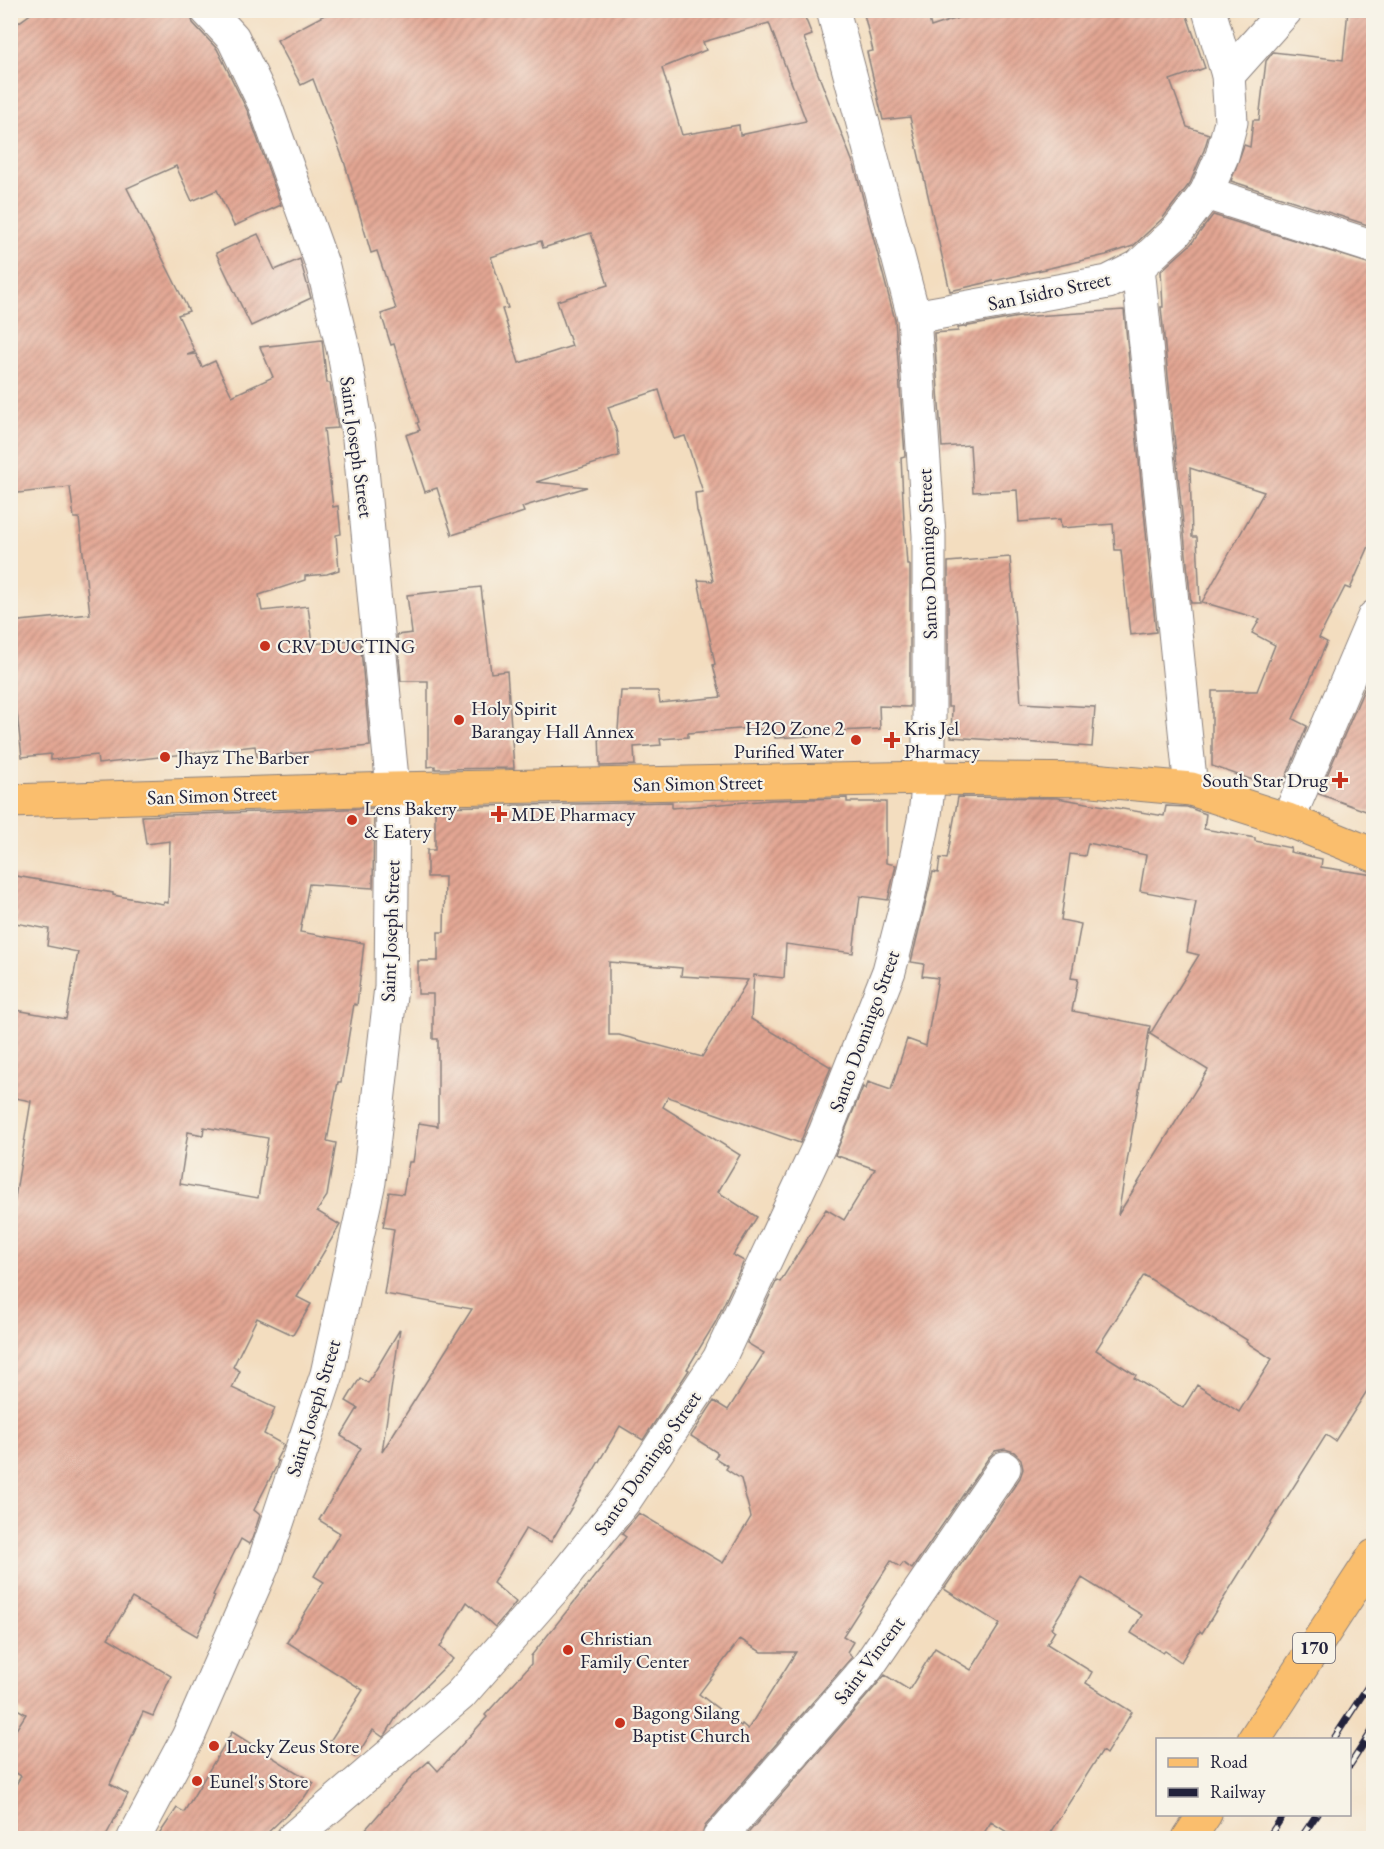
<svg xmlns="http://www.w3.org/2000/svg" width="1384" height="1849" font-family="'EB Garamond',serif">
<style>
.building{fill:url(#building-hatch);fill-rule:evenodd}
.lines{fill:none;stroke-linecap:round;stroke-linejoin:round}
.minor-casing{stroke:#8a807d;stroke-width:35}
.major-casing{stroke:#8a807d;stroke-width:35}
.minor{stroke:#fff;stroke-width:33}
.major{stroke:#fabe6d;stroke-width:33}
.rail-casing{stroke:#22223b;stroke-width:7}
.rail{stroke:#f7f3e8;stroke-width:4.5;stroke-dasharray:14;stroke-linecap:butt}
.poi-dot{fill:#c8321e;stroke:#f7f3e8;stroke-width:2}
.labels{text-anchor:middle;stroke-width:4.5;stroke-linejoin:round;paint-order:stroke}
.shield{fill:#f7f3e8;stroke:#62616f;stroke-width:1.5}
.shield-label{font-size:18px;font-weight:bold;fill:#22223b}
.street-label{font-size:20px;fill:#22223b;stroke:#f7f3e8}
.poi-label{font-size:20px;fill:#22223b;stroke:#f7f3e8;text-anchor:start}
</style>
<defs>
<pattern id="building-hatch" width="6" height="6" patternUnits="userSpaceOnUse" patternTransform="scale(1.5)"><rect width="6" height="6" fill="#e3a693"/><path d="M-1 1l2-2M0 6l6-6M5 7l2-2" fill="none" stroke="#b88779"/></pattern>
</defs>
<rect width="100%" height="100%" fill="#f7f3e8"/>
<filter id="ink" filterUnits="userSpaceOnUse"><feTurbulence type="fractalNoise" baseFrequency=".0167" numOctaves="2"/><feDisplacementMap in="SourceGraphic" scale="12" xChannelSelector="R" yChannelSelector="G"/><feConvolveMatrix kernelMatrix="1 2 1 2 8 2 1 2 1" color-interpolation-filters="sRGB"/></filter>
<filter id="wash" filterUnits="userSpaceOnUse"><feTurbulence type="fractalNoise" baseFrequency=".008" numOctaves="4" result="noise"/><feDisplacementMap in="SourceGraphic" scale="24" xChannelSelector="R" yChannelSelector="G"/><feGaussianBlur stdDeviation="1.35" result="paint"/><feColorMatrix in="noise" values="0 0 0 0 0 0 0 0 0 0 0 0 0 0 0 0 0 1.4 0 .05"/><feComposite in="paint" operator="in"/></filter>
<g filter="url(#wash)">
<rect width="100%" height="100%" fill="#f3ddbf"/>
<g id="blocks">
<!-- building -->
<g class="building">
<path d="M 36,10 L 189,10 L 193,23 L 217,49 L 248,112 L 281,205 L 234,226 L 217,190 L 192,201 L 176,166 L 127,188 L 189,311 L 178,315 L 195,352 L 187,355 L 196,354 L 202,367 L 215,361 L 232,396 L 273,377 L 260,347 L 322,340 L 327,383 L 330,383 L 338,428 L 324,429 L 333,507 L 338,506 L 341,534 L 336,535 L 339,570 L 327,574 L 305,576 L 305,580 L 259,595 L 262,611 L 308,606 L 313,644 L 360,639 L 370,746 L 257,757 L 255,746 L 98,764 L 97,755 L 51,760 L 51,754 L 22,757 L 17,713 L 10,714 L 10,622 L 90,614 L 79,518 L 74,518 L 70,487 L 10,494 L 10,29 Z"/>
<path d="M 334,10 L 786,10 L 786,15 L 802,10 L 812,35 L 804,38 L 855,168 L 895,320 L 905,456 L 901,457 L 904,521 L 907,565 L 910,565 L 910,707 L 879,706 L 880,729 L 840,731 L 841,734 L 775,738 L 774,729 L 752,730 L 752,728 L 688,733 L 688,737 L 660,739 L 661,745 L 634,747 L 635,765 L 600,766 L 599,731 L 618,730 L 621,691 L 658,691 L 660,703 L 721,697 L 713,665 L 715,664 L 698,580 L 713,581 L 701,523 L 697,511 L 695,493 L 703,492 L 685,436 L 674,439 L 659,390 L 608,407 L 617,433 L 619,456 L 536,482 L 587,487 L 522,507 L 524,512 L 452,535 L 437,488 L 425,492 L 406,435 L 420,430 L 417,423 L 419,422 L 394,344 L 391,345 L 381,314 L 396,309 L 377,251 L 371,253 L 344,161 L 313,79 L 301,85 L 277,40 ZM 769,23 L 806,121 L 740,135 L 739,125 L 682,135 L 662,68 L 706,50 L 703,42 ZM 591,233 L 608,285 L 557,301 L 572,346 L 519,363 L 502,309 L 508,308 L 491,257 L 541,241 L 543,248 Z"/>
<path d="M 863,10 L 927,10 L 931,27 L 982,10 L 1185,10 L 1205,68 L 1170,80 L 1187,127 L 1209,134 L 1204,150 L 1190,183 L 1162,219 L 1133,246 L 1106,255 L 950,291 L 910,117 L 883,120 L 867,52 L 873,51 Z"/>
<path d="M 1348,10 L 1374,10 L 1374,227 L 1231,181 L 1244,145 L 1250,147 L 1253,120 L 1259,120 L 1266,61 L 1273,52 L 1343,60 Z"/>
<path d="M 1213,215 L 1374,265 L 1374,535 L 1350,589 L 1345,587 L 1319,638 L 1327,642 L 1293,719 L 1307,726 L 1284,782 L 1276,779 L 1273,787 L 1212,766 L 1212,691 L 1257,691 L 1275,645 L 1252,633 L 1260,619 L 1202,602 L 1264,492 L 1190,468 L 1192,537 L 1197,537 L 1200,603 L 1191,603 L 1161,307 L 1163,307 L 1161,271 L 1191,244 Z"/>
<path d="M 258,234 L 275,270 L 300,259 L 311,298 L 251,326 L 216,253 Z"/>
<path d="M 1124,310 L 1156,632 L 1130,635 L 1121,550 L 1115,550 L 1113,524 L 1061,528 L 1060,519 L 1019,522 L 1017,490 L 973,492 L 970,445 L 942,447 L 934,333 L 958,331 L 958,328 L 1019,317 Z"/>
<path d="M 1010,557 L 1021,703 L 1095,707 L 1092,747 L 951,737 L 952,707 L 948,707 L 948,562 Z"/>
<path d="M 481,587 L 491,673 L 507,671 L 514,768 L 435,769 L 435,766 L 428,767 L 428,681 L 401,681 L 397,635 L 412,633 L 407,595 Z"/>
<path d="M 1374,666 L 1374,814 L 1319,794 Z"/>
<path d="M 958,797 L 1057,798 L 1164,816 L 1166,806 L 1187,807 L 1206,814 L 1204,829 L 1255,838 L 1255,841 L 1291,848 L 1290,852 L 1322,859 L 1321,867 L 1374,875 L 1374,1380 L 1335,1441 L 1326,1435 L 1202,1633 L 1200,1631 L 1181,1662 L 1165,1651 L 1163,1653 L 1131,1633 L 1142,1615 L 1082,1578 L 1051,1628 L 1055,1631 L 1047,1644 L 1092,1672 L 1086,1683 L 1132,1712 L 1106,1754 L 1102,1751 L 1046,1839 L 1018,1839 L 991,1822 L 980,1839 L 743,1839 L 885,1675 L 909,1690 L 935,1648 L 971,1670 L 1000,1624 L 944,1589 L 1020,1478 L 1023,1469 L 1021,1459 L 1014,1452 L 1005,1449 L 995,1451 L 989,1457 L 912,1569 L 903,1563 L 900,1567 L 891,1561 L 843,1636 L 853,1642 L 847,1652 L 852,1657 L 705,1826 L 701,1839 L 357,1839 L 413,1775 L 429,1761 L 438,1771 L 487,1717 L 485,1715 L 531,1664 L 531,1656 L 626,1537 L 622,1534 L 639,1513 L 723,1563 L 751,1517 L 741,1479 L 726,1469 L 728,1466 L 715,1458 L 718,1453 L 691,1436 L 714,1401 L 728,1410 L 764,1353 L 747,1343 L 777,1280 L 780,1282 L 826,1209 L 844,1220 L 875,1169 L 835,1155 L 863,1087 L 866,1089 L 868,1082 L 891,1090 L 907,1039 L 926,1046 L 938,978 L 922,976 L 924,964 L 911,962 L 933,872 L 938,873 L 940,858 L 947,859 ZM 1088,843 L 1146,855 L 1140,891 L 1196,901 L 1187,952 L 1199,955 L 1150,1034 L 1208,1070 L 1118,1215 L 1150,1026 L 1072,1011 L 1078,979 L 1071,978 L 1081,924 L 1061,920 L 1070,854 L 1085,856 ZM 1144,1275 L 1247,1340 L 1246,1342 L 1272,1359 L 1239,1412 L 1197,1385 L 1183,1408 L 1134,1378 L 1136,1375 L 1096,1350 ZM 740,1639 L 761,1652 L 796,1652 L 748,1729 L 742,1724 L 741,1726 L 699,1694 Z"/>
<path d="M 847,798 L 847,802 L 886,802 L 886,863 L 896,865 L 888,900 L 860,896 L 853,953 L 786,944 L 784,978 L 754,975 L 751,1019 L 831,1067 L 800,1143 L 668,1097 L 663,1107 L 740,1155 L 718,1192 L 757,1217 L 733,1255 L 744,1261 L 715,1323 L 687,1369 L 689,1370 L 643,1440 L 620,1426 L 551,1542 L 526,1528 L 493,1583 L 516,1602 L 513,1606 L 495,1627 L 467,1602 L 440,1647 L 453,1659 L 400,1711 L 386,1734 L 383,1737 L 373,1730 L 356,1757 L 330,1741 L 363,1690 L 287,1642 L 324,1582 L 314,1576 L 340,1533 L 319,1520 L 361,1448 L 341,1436 L 358,1408 L 346,1401 L 360,1378 L 368,1383 L 400,1329 L 382,1452 L 472,1309 L 384,1294 L 394,1229 L 383,1227 L 389,1192 L 403,1194 L 409,1162 L 413,1162 L 419,1123 L 438,1126 L 438,1039 L 433,1039 L 433,994 L 418,994 L 418,961 L 438,961 L 438,932 L 444,932 L 445,877 L 427,877 L 427,850 L 435,850 L 435,807 L 672,802 L 672,808 L 772,800 ZM 609,962 L 682,968 L 681,976 L 748,980 L 702,1057 L 619,1035 L 609,1035 Z"/>
<path d="M 374,808 L 373,888 L 309,884 L 300,932 L 364,943 L 357,1005 L 354,1004 L 341,1082 L 338,1082 L 327,1141 L 336,1143 L 327,1196 L 317,1211 L 340,1225 L 297,1297 L 311,1304 L 293,1335 L 257,1318 L 233,1367 L 240,1371 L 232,1388 L 275,1408 L 264,1434 L 284,1445 L 276,1460 L 278,1461 L 276,1467 L 254,1510 L 260,1515 L 252,1539 L 249,1544 L 241,1539 L 213,1595 L 215,1596 L 197,1636 L 132,1598 L 108,1638 L 171,1676 L 153,1716 L 143,1712 L 110,1784 L 128,1794 L 104,1839 L 11,1839 L 11,1793 L 21,1776 L 10,1769 L 10,1739 L 26,1714 L 10,1705 L 10,1228 L 31,1101 L 10,1097 L 10,1009 L 66,1019 L 78,952 L 47,946 L 49,929 L 15,923 L 17,913 L 10,913 L 10,875 L 113,893 L 113,895 L 163,904 L 164,902 L 168,903 L 170,841 L 146,844 L 142,816 ZM 204,1127 L 268,1138 L 258,1198 L 180,1184 L 188,1132 L 203,1135 Z"/>
<path d="M 232,1732 L 314,1783 L 304,1798 L 261,1839 L 156,1839 L 177,1808 L 184,1812 Z"/>
</g>
</g>
</g>
<g filter="url(#ink)">
<use href="#blocks" fill-opacity="0" stroke="#8a807d" stroke-width="1.5"/>
<g class="lines">
<!-- minor casing -->
<g class="minor-casing">
<g id="minor">
<path d="M 1228,75 L 1286,10"/>
<path d="M 1206,193 L 1374,247"/>
<path d="M 1138,267 L 1191,789"/>
<path d="M 914,317 L 1108,282 L 1138,267 L 1176,232 L 1206,193 L 1222,156 L 1231,122 L 1228,75 L 1209,10"/>
<path d="M 1288,820 L 1374,617"/>
<path d="M 134,1838 L 188,1737 L 263,1565 L 327,1374 L 369,1182 L 391,987 L 393,789 L 359,439 L 344,353 L 323,267 L 265,105 L 233,38 L 207,10"/>
<path d="M 293,1838 L 460,1695 L 557,1585 L 625,1500 L 719,1359 L 825,1133 L 889,971 L 909,894 L 925,815 L 929,778 L 929,535 L 914,317 L 833,10"/>
<path d="M 719,1838 L 867,1668 L 1004,1468"/>
</g>
</g>
<!-- major casing -->
<g class="major-casing">
<g id="major">
<path d="M 10,801 L 393,789 L 929,778 L 1093,780 L 1191,789 L 1288,820 L 1374,855"/>
<path d="M 1254,1740 L 1374,1556"/>
<path d="M 1189,1838 L 1205,1814"/>
</g>
</g>
<!-- minor -->
<use href="#minor" class="minor"/>
<!-- major -->
<use href="#major" class="major"/>
<!-- rail casing -->
<g class="rail-casing">
<g id="rail">
<path d="M 1333,1740 L 1374,1677"/>
<path d="M 1350,1765 L 1374,1728"/>
<path d="M 1268,1838 L 1284,1814"/>
<path d="M 1301,1838 L 1317,1814"/>
</g>
</g>
<!-- rail -->
<use href="#rail" class="rail"/>
</g>
</g>
<!-- markers -->
<g class="poi-dot">
<circle cx="265" cy="646" r="6"/>
<circle cx="459" cy="720" r="6"/>
<circle cx="856" cy="740" r="6"/>
<path d="M889 731h6v6h6v6h-6v6h-6v-6h-6v-6h6z"/>
<circle cx="165" cy="757" r="6"/>
<path d="M1337 771h6v6h6v6h-6v6h-6v-6h-6v-6h6z"/>
<path d="M496 805h6v6h6v6h-6v6h-6v-6h-6v-6h6z"/>
<circle cx="352" cy="820" r="6"/>
<circle cx="568" cy="1650" r="6"/>
<circle cx="620" cy="1723" r="6"/>
<circle cx="214" cy="1746" r="6"/>
<circle cx="197" cy="1781" r="6"/>
</g>
<g class="labels">
<!-- shield labels -->
<rect class="shield" x="1293" y="1633" width="42" height="30" rx="4.5"/>
<g class="shield-label">
<text x="1314" y="1654">170</text>
</g>
<!-- street labels -->
<g class="street-label">
<text transform="translate(1049 291) rotate(-12)" y="7">San Isidro Street</text>
<text transform="translate(357 447) rotate(82)" y="7">Saint Joseph Street</text>
<text transform="translate(927 554) rotate(-92)" y="7">Santo Domingo Street</text>
<text transform="translate(698 783) rotate(-1)" y="7">San Simon Street</text>
<text transform="translate(212 795) rotate(-2)" y="7">San Simon Street</text>
<text transform="translate(390 931) rotate(-88)" y="7">Saint Joseph Street</text>
<text transform="translate(864 1031) rotate(-70)" y="7">Santo Domingo Street</text>
<text transform="translate(313 1408) rotate(-73)" y="7">Saint Joseph Street</text>
<text transform="translate(647 1463) rotate(-55)" y="7">Santo Domingo Street</text>
<text transform="translate(869 1660) rotate(-53)" y="7">Saint Vincent</text>
</g>
<!-- poi labels -->
<g class="poi-label">
<text x="277" y="653">CRV DUCTING</text>
<text x="471" y="715">Holy Spirit<tspan x="471" dy="23">Barangay Hall Annex</tspan></text>
<text x="844" y="735" text-anchor="end">H2O Zone 2<tspan x="844" dy="23">Purified Water</tspan></text>
<text x="904" y="735">Kris Jel<tspan x="904" dy="23">Pharmacy</tspan></text>
<text x="177" y="764">Jhayz The Barber</text>
<text x="1328" y="787" text-anchor="end">South Star Drug</text>
<text x="364" y="815">Lens Bakery<tspan x="364" dy="23">&amp; Eatery</tspan></text>
<text x="511" y="821">MDE Pharmacy</text>
<text x="580" y="1645">Christian<tspan x="580" dy="23">Family Center</tspan></text>
<text x="632" y="1719">Bagong Silang<tspan x="632" dy="23">Baptist Church</tspan></text>
<text x="226" y="1753">Lucky Zeus Store</text>
<text x="209" y="1788">Eunel's Store</text>
</g>
</g>
<!-- margin -->
<rect width="1384" height="1849" fill="none" stroke="#f7f3e8" stroke-width="36"/>
<!-- legend -->
<rect x="1156" y="1738" width="195" height="78" fill="#f7f3e8" stroke="#a29fa3" stroke-width="1.5"/>
<rect x="1168" y="1758" width="30" height="9" fill="#fabe6d" stroke="#a29fa3" stroke-width="1.5"/>
<text x="1210" y="1768" font-size="18" fill="#22223b">Road</text>
<rect x="1168" y="1788" width="30" height="9" fill="#22223b" stroke="#a29fa3" stroke-width="1.5"/>
<text x="1210" y="1798" font-size="18" fill="#22223b">Railway</text>
</svg>
